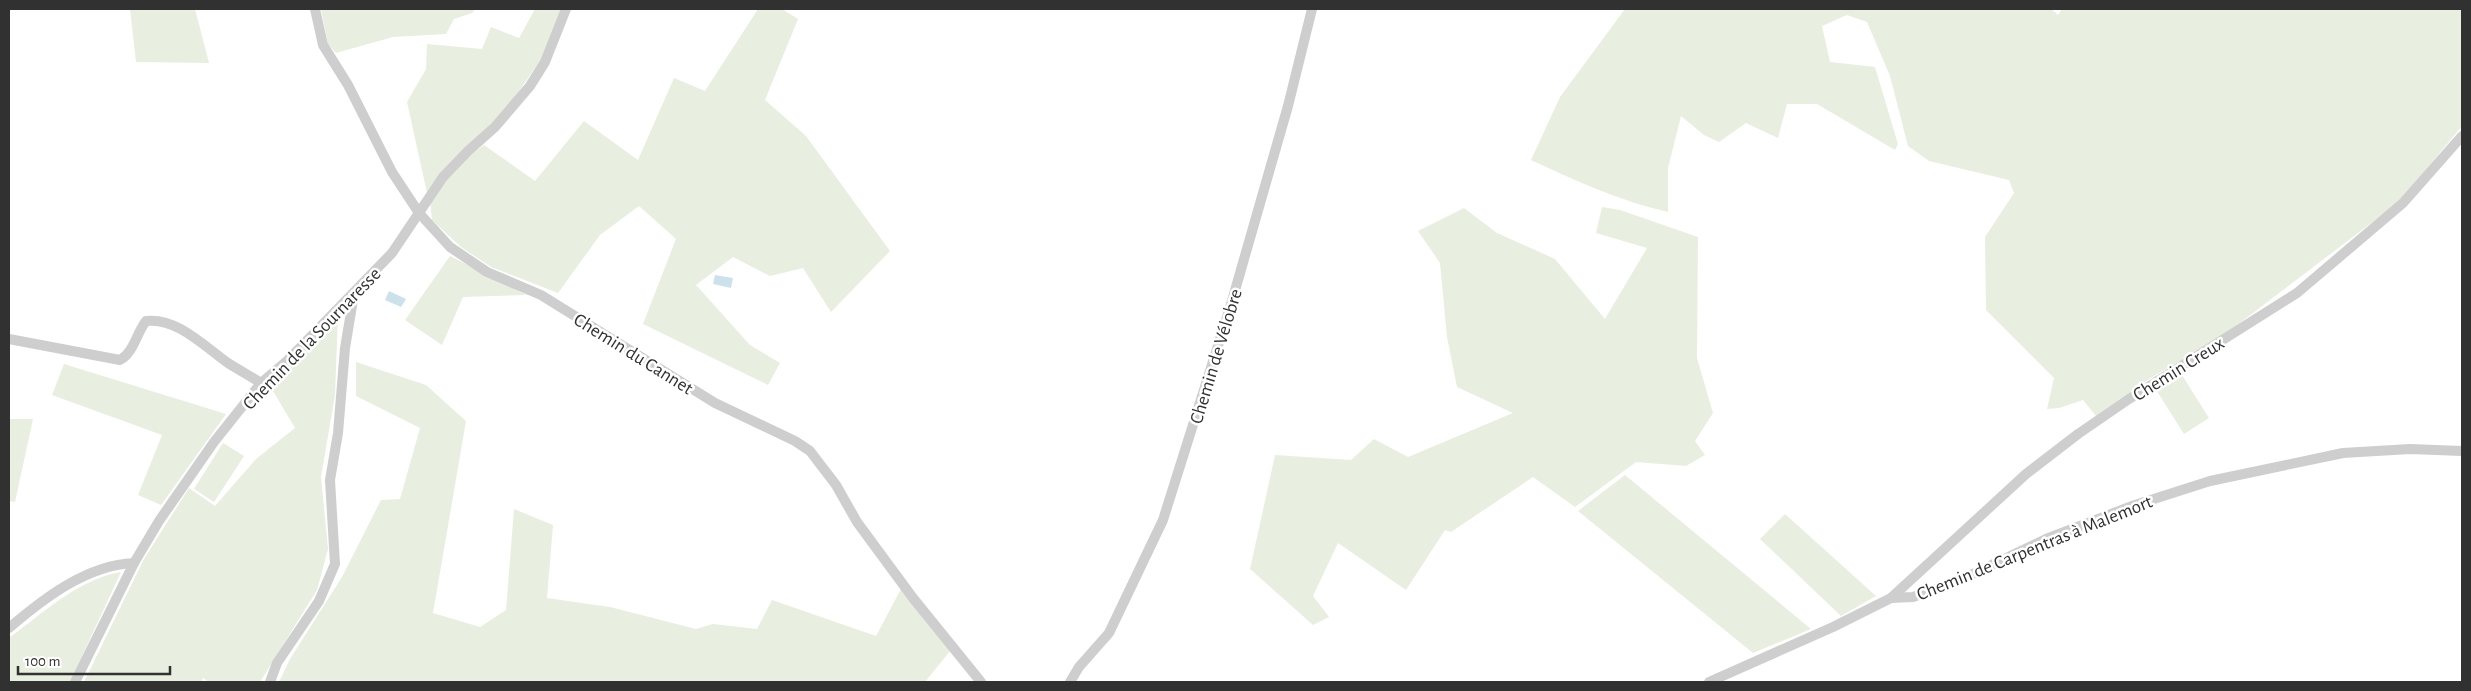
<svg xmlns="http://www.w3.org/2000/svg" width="2471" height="691" font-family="'Alegreya Sans',sans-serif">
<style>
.green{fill:#e8eee0}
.water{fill:#cde1ed}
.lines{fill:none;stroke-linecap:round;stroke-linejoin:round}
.minor{stroke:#cecece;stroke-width:10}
.labels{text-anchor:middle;stroke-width:5;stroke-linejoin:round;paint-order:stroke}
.street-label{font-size:19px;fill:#313131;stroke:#fff}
</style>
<rect width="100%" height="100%" fill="#fff"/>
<!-- green -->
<g class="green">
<path d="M 130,9 L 195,9 L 209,63 L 136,62 Z"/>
<path d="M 321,9 L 475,9 L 472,13 L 454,19 L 446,34 L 393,37 L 336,53 L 328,44 Z"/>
<path d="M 535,9 L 562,9 L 542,58 L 505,111 L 427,193 L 407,102 L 426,69 L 427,44 L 482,49 L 491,27 L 519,38 Z"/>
<path d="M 758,9 L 782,9 L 798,19 L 765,100 L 806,136 L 890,251 L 831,312 L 803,268 L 770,276 L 733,257 L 696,285 L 750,345 L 780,363 L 768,385 L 643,324 L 676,239 L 639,206 L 600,235 L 558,293 L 491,267 L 461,247 L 432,220 L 430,200 L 463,160 L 484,145 L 535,181 L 584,121 L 638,160 L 674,78 L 705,91 Z"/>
<path d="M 1625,9 L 2051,9 L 2058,15 L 2062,9 L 2462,9 L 2462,126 L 2400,201 L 2228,332 L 2149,379 L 2096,416 L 2083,400 L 2059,408 L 2047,409 L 2054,378 L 1986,310 L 1985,237 L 2014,193 L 2009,180 L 1929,161 L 1908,146 L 1890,76 L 1867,22 L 1847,15 L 1822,26 L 1830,62 L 1875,67 L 1898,144 L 1895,150 L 1817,104 L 1787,104 L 1778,138 L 1746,123 L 1719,142 L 1704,135 L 1681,116 L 1668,168 L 1668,212 C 1620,201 1576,181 1531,160 L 1560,97 Z"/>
<path d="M 1602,207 L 1620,210 L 1698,237 L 1697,358 L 1713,413 L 1695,441 L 1705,455 L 1686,466 L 1636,462 L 1575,507 L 1533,477 L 1451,532 L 1445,530 L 1406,590 L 1338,543 L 1313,596 L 1329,617 L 1313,625 L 1250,569 L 1275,455 L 1351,460 L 1374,439 L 1408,457 L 1513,413 L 1457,387 L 1447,337 L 1440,263 L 1418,231 L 1464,208 L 1497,233 L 1555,259 L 1605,319 L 1647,248 L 1596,233 Z"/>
<path d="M 450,256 L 526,295 L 463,297 L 442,345 L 405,320 Z"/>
<path d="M 338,315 L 335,395 L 321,477 L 328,549 L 317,590 L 260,682 L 209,682 L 203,678 L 201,682 L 84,682 L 144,559 L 189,488 L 215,506 L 256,459 L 295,428 L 267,381 Z"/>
<path d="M 356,362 L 426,385 L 466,421 L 433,613 L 480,627 L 506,610 L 514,509 L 553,525 L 547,598 L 610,607 L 696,629 L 713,624 L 757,629 L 772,600 L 876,636 L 901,589 L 950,651 L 925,682 L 279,682 L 290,659 L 342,577 L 381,500 L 400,499 L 420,428 L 356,396 Z"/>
<path d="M 64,364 L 226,414 L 161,505 L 138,495 L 162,435 L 52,395 Z"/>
<path d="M 2180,372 L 2209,418 L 2184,434 L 2155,388 Z"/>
<path d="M 9,419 L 33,419 L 15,502 L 9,501 Z"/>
<path d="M 223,443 L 244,456 L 214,502 L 194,489 Z"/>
<path d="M 1625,475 L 1811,629 L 1753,653 L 1578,511 Z"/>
<path d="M 1785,514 L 1876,596 L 1841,616 L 1760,539 Z"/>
<path d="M 121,572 L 70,682 L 9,682 L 9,638 C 43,613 79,579 121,572 Z"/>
</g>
<!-- water -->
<g class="water">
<path d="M 715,275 L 733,278 L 731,288 L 713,284 Z"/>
<path d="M 389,291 L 406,299 L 401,307 L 385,300 Z"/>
</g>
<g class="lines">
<!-- minor -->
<g class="minor">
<path d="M 315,9 L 323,45 L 348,85 L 392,172 L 419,213 L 450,247 L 487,272 L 541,295 L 715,403 L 795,441 L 810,451 L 836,485 L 857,522 L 913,598 L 981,682"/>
<path d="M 9,339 L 120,360 C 134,352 136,334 146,321 C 177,317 205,347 228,363 C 239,370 250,376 261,383"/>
<path d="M 1891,598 L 2026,474 L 2078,434 L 2129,399 L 2297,293 L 2403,203 L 2462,136"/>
<path d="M 9,628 C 44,598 87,565 134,563"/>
<path d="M 75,682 L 134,563 L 159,521 L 214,442 L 261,383 L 288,360 L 392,253 L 443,177 L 468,151 L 495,127 L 530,86 L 545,62 L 566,9"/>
<path d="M 270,682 L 277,663 L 319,601 L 335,564 L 330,480 L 338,433 L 345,348 L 354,294"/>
<path d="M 1070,682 L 1079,667 L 1109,633 L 1163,520 L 1232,301 L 1288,106 L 1312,9"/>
<path d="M 1709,682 L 1833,627 L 1891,598 L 1913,597 L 1958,581 L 2046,539 L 2132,506 L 2210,481 L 2343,453 L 2410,449 L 2462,451"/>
</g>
</g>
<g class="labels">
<!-- street labels -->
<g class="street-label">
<text transform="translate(311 338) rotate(-46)" y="7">Chemin de la Sournaresse</text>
<text transform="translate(634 353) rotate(32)" y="7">Chemin du Cannet</text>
<text transform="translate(1215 356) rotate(-73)" y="7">Chemin de Vélobre</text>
<text transform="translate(2178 368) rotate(-32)" y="7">Chemin Creux</text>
<text transform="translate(2034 547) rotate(-22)" y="7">Chemin de Carpentras à Malemort</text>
</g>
</g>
<!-- border -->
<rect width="2471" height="691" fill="none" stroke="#313131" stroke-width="20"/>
<!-- scale -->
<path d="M18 666v8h152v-8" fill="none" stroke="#313131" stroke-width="2.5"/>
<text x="25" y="666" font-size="15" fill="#313131" stroke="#ffffff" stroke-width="4" paint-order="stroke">100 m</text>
</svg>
